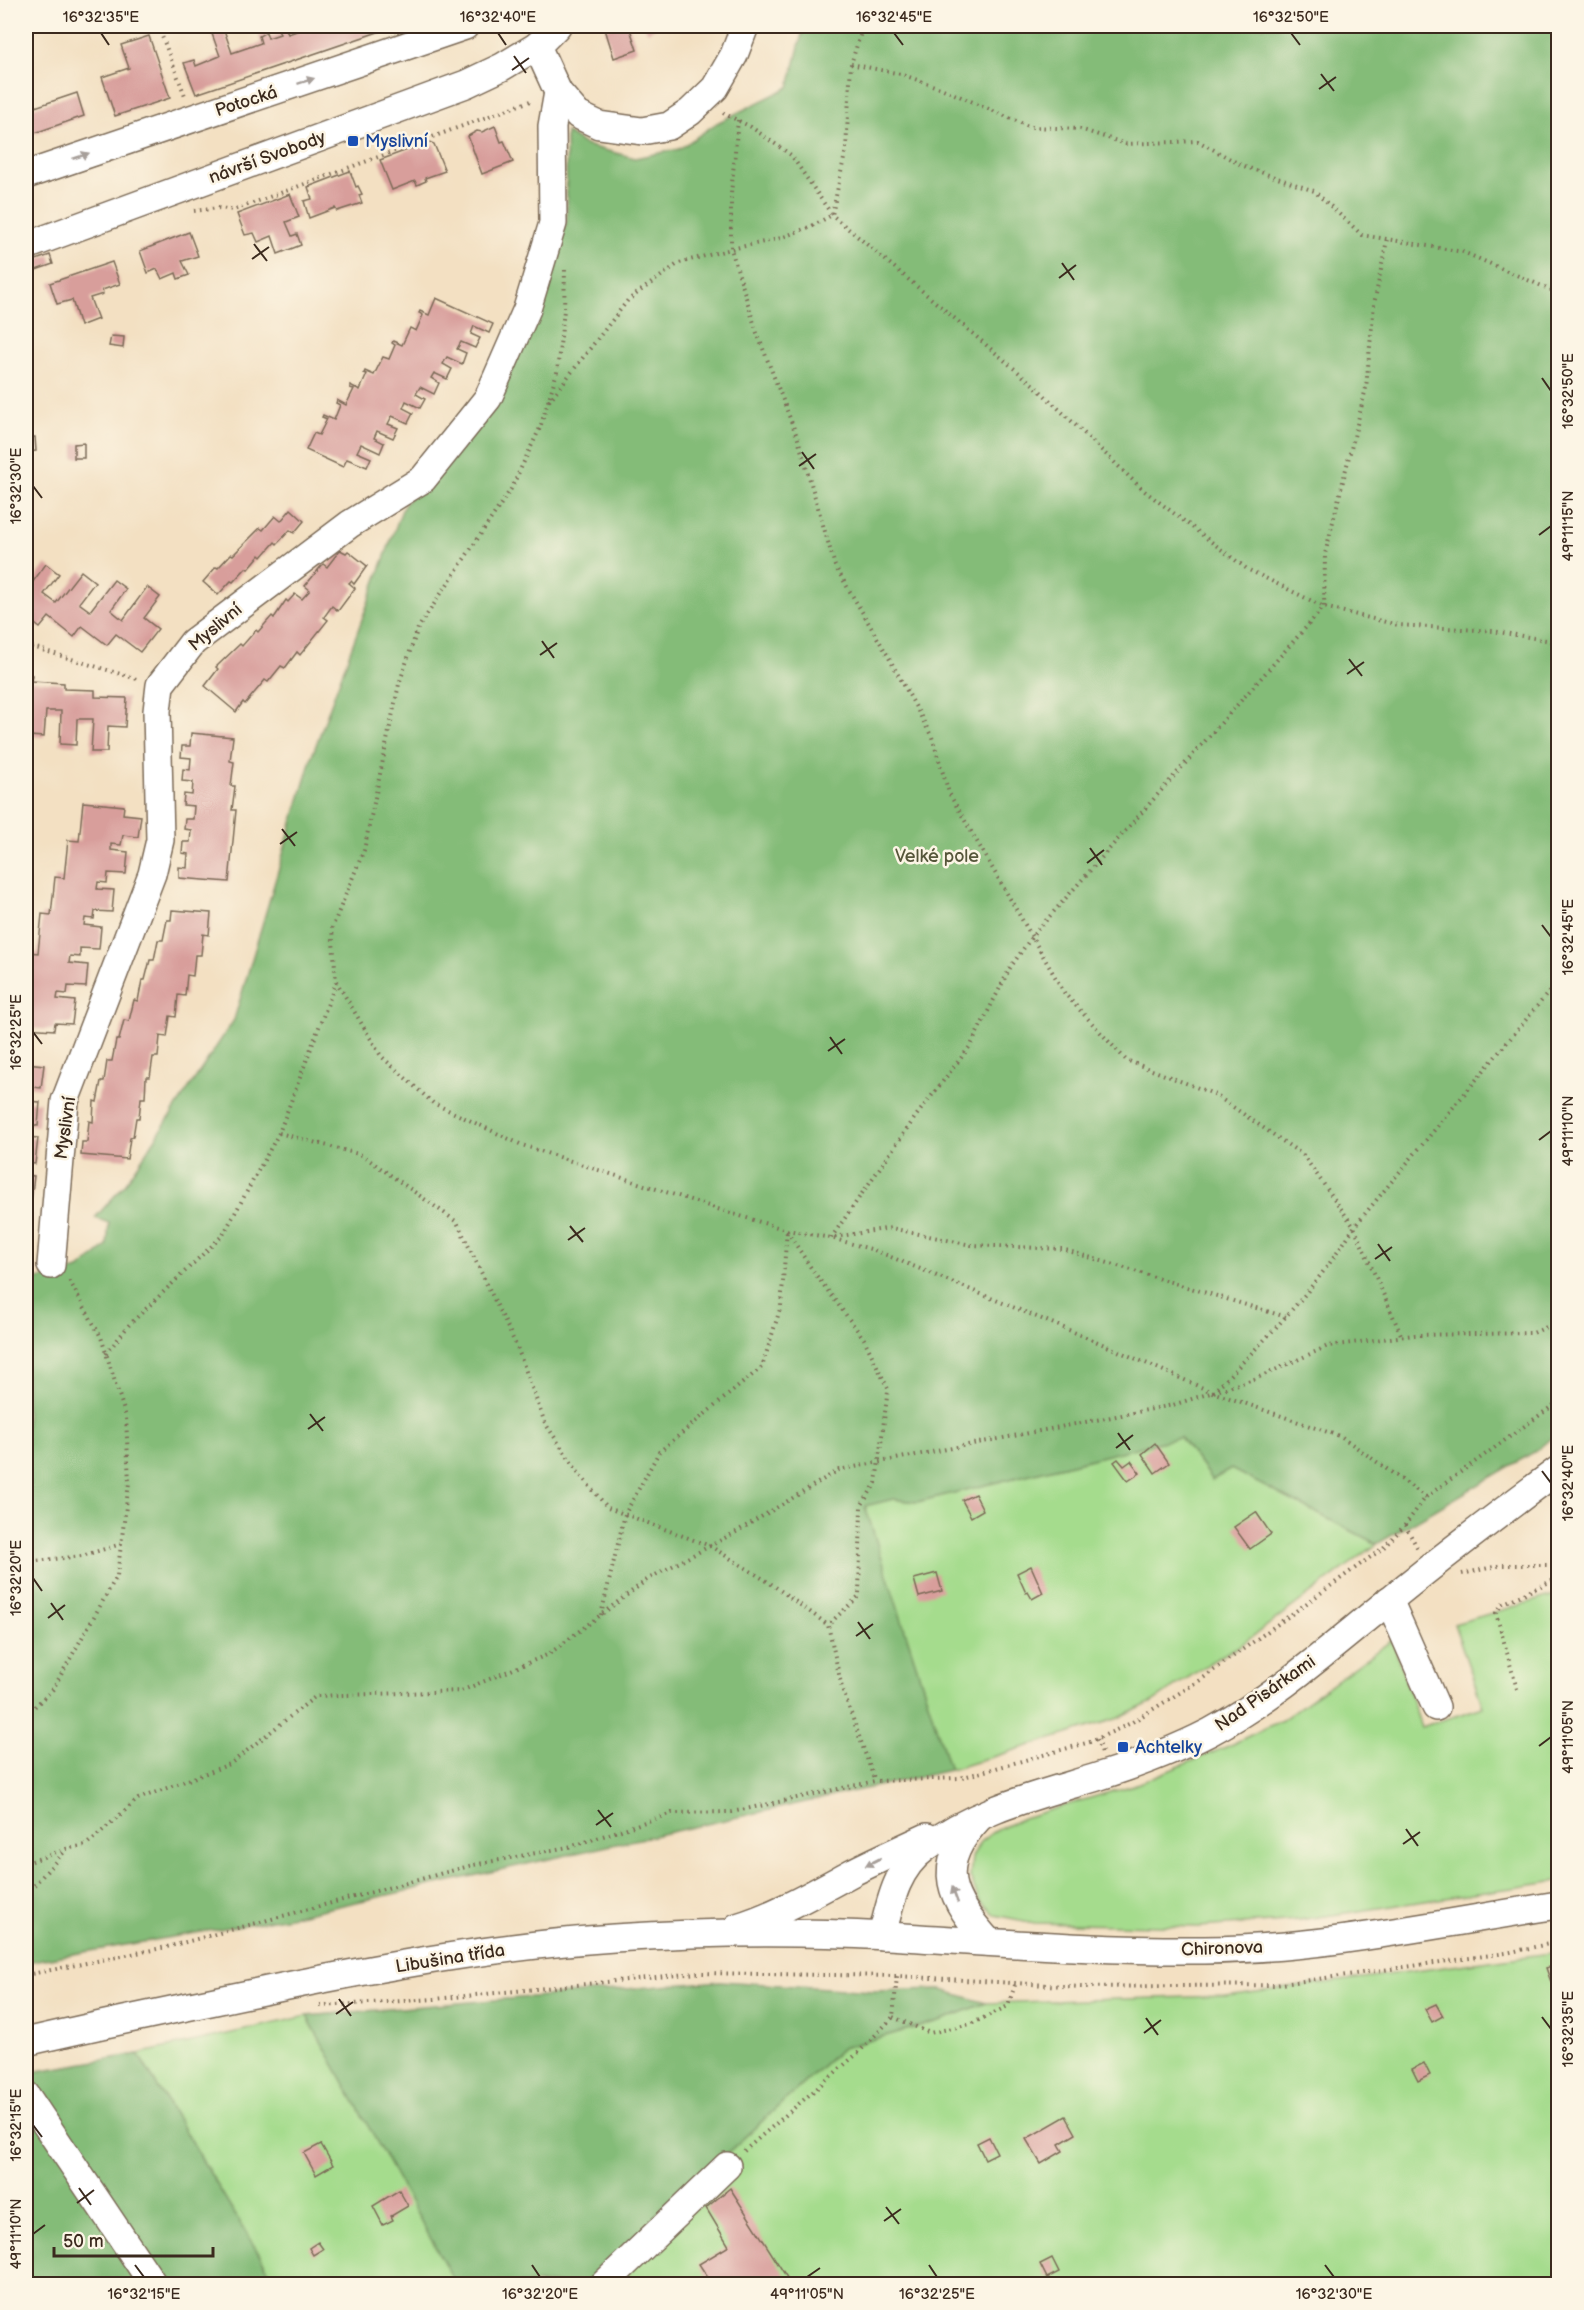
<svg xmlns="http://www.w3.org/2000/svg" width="1584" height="2310" font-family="'Balsamiq Sans',sans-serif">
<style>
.green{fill:#a5dc8d;stroke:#708356;stroke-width:1.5}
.forest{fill:#84bc78;stroke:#60734b;stroke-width:1.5}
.building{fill:#d89e9b}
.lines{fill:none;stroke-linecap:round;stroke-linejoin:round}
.minor-casing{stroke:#7b6a57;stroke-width:30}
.path{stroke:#7b6a57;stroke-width:4;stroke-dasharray:1.5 4.5;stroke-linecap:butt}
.minor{stroke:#fff;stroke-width:27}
.oneway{fill:#a79f9a}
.ticks{fill:none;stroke:#3b2a1e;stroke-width:2}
.transit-dot{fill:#1a4fb4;stroke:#fcf5e5;stroke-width:2}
.labels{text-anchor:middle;stroke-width:5;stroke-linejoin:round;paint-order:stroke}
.street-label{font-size:18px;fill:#3b2a1e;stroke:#fcf5e5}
.transit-label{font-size:18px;fill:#164399;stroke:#fcf5e5;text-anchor:start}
.park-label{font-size:18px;fill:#56563a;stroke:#fcf5e5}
.neatline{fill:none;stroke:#3b2a1e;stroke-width:2}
.ticks-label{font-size:15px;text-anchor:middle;fill:#3b2a1e}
</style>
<rect width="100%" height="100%" fill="#fcf5e5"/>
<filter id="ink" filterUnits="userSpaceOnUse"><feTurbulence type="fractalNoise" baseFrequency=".0167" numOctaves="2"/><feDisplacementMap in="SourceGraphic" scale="12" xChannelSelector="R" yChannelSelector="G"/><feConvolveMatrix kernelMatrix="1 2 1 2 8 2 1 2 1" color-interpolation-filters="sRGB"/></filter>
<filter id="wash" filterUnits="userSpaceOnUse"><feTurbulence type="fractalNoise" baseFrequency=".008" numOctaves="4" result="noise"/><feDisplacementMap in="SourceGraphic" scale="24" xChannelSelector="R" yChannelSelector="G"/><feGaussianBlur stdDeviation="1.35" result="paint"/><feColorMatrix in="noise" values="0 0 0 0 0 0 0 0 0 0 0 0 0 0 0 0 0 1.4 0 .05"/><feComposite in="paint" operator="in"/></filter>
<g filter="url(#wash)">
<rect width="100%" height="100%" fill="#f3e0c2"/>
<!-- green -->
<g class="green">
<path d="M 1180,1437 L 1212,1480 L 1231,1469 L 1377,1544 L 1241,1645 L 1216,1659 L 1152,1702 L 1119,1718 L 950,1770 L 864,1506 L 893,1499 L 917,1502 Z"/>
<path d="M 1558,1594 L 1558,1881 L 1299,1920 L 1198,1927 L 1034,1923 L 995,1915 L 979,1900 L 970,1877 L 972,1857 L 980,1842 L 993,1832 L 1023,1818 L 1134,1785 L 1226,1747 L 1282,1720 L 1392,1640 L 1421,1727 L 1483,1707 L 1454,1624 Z"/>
<path d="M 1558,1952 L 1558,2284 L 584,2284 L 842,2048 L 942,2020 L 986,2003 L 1226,1996 Z"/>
<path d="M 307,2016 L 456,2284 L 277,2284 L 138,2054 Z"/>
</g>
<!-- forest -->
<g class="forest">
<path d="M 804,26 L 1558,26 L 1558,1432 L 1536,1451 L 1377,1544 L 1231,1469 L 1212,1480 L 1180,1437 L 917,1502 L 893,1499 L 865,1506 L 950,1770 L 289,1917 L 26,1962 L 26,1282 L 79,1269 L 107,1246 L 109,1223 L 95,1218 L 126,1183 L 234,1020 L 312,756 L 403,507 L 533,322 L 567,220 L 566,132 L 585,145 L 635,158 L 679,149 L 717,123 L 789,87 Z"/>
<path d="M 720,1981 L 873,1991 L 939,1989 L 986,2003 L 942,2020 L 842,2048 L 584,2284 L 456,2284 L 307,2016 Z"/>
<path d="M 138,2054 L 277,2284 L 26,2284 L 26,2073 Z"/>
</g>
<g id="blocks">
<!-- building -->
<g class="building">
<path d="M 277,26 L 285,26 L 288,34 L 311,26 L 391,26 L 381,31 L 196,94 L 184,63 L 194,60 L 196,66 L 220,56 L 211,31 L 223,27 L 232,53 L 261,43 L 259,36 L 266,32 L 268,38 L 280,34 Z"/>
<path d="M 613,26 L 629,26 L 637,50 L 614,58 L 605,29 Z"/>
<path d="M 644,26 L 658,26 L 648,32 Z"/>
<path d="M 149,36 L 170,98 L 115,116 L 102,77 L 129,68 L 121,45 Z"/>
<path d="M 77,93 L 84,116 L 26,136 L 26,110 Z"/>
<path d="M 495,126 L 501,142 L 504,141 L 513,162 L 482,174 L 468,136 L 477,131 L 482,132 Z"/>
<path d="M 429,142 L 434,144 L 445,171 L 425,178 L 426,181 L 417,185 L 415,181 L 392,190 L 380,160 Z"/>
<path d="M 350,171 L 356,187 L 358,186 L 362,194 L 359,195 L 362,203 L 337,211 L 335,208 L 309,218 L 304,201 L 312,199 L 308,187 Z"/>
<path d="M 290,194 L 299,217 L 286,222 L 292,236 L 297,234 L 301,245 L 278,254 L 272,236 L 258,242 L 254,233 L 245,235 L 237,214 Z"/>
<path d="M 189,232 L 198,256 L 182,261 L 189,275 L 178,279 L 176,273 L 162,279 L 157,269 L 148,273 L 140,251 Z"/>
<path d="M 50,255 L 53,264 L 33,271 L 30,262 Z"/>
<path d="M 112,262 L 120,284 L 102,290 L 103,294 L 90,298 L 98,319 L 80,326 L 72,300 L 57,304 L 50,283 Z"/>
<path d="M 436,298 L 493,324 L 489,333 L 474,326 L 471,334 L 480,338 L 475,348 L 461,342 L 457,349 L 466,353 L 462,364 L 447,357 L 443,364 L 452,369 L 447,379 L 434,373 L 431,378 L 439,383 L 434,394 L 420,387 L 416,394 L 425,399 L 420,408 L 406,401 L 403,408 L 413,413 L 408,423 L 392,416 L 388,424 L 398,428 L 393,438 L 377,431 L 374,438 L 384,443 L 380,453 L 361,444 L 357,452 L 371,458 L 367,467 L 347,459 L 343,467 L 306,450 L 314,433 L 319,435 L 327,419 L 322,417 L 323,415 L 334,420 L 340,405 L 336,403 L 337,400 L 346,405 L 354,389 L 350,388 L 350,385 L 360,390 L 367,374 L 364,373 L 365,371 L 374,375 L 383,357 L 389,359 L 395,345 L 392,343 L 393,341 L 402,345 L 410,328 L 416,331 L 423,315 L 419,313 L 420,311 L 429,315 Z"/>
<path d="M 111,336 L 124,337 L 123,348 L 109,346 Z"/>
<path d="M 26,437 L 35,437 L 36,451 L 26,452 Z"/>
<path d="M 84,443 L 84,458 L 74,458 L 74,444 Z"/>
<path d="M 291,509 L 304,521 L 294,533 L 290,530 L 277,544 L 275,542 L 262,557 L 260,555 L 248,569 L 246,568 L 233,582 L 231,581 L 218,595 L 203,582 L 216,567 L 218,568 L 231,554 L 233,555 L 260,528 L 263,530 L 275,516 L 281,521 Z"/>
<path d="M 340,550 L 346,553 L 348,551 L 367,566 L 354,584 L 351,581 L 349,583 L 355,588 L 338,611 L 332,606 L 324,617 L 328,620 L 300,655 L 297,652 L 285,668 L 281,666 L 268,682 L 265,680 L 245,704 L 243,702 L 236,712 L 205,686 L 218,669 L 216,667 L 240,644 L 242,646 L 256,630 L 258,632 L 272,616 L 274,618 L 286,600 L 288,602 L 295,594 L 302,599 L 310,590 L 305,586 L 323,564 L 327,567 Z"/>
<path d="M 46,564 L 59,574 L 44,594 L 56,603 L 81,571 L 95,582 L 79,603 L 90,611 L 114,580 L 126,589 L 111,610 L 123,620 L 147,587 L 160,597 L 144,618 L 158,629 L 140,652 L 116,634 L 107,645 L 82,626 L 74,637 L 49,617 L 40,628 L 26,617 L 26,591 Z"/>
<path d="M 26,675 L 32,675 L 31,681 L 64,683 L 64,689 L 95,690 L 95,697 L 127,698 L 125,727 L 108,726 L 107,752 L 91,752 L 93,719 L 77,719 L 76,745 L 60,744 L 61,711 L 46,711 L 44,737 L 29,736 L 31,704 L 26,704 Z"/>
<path d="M 191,733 L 233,737 L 230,761 L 234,762 L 231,786 L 235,786 L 232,810 L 236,810 L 229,882 L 179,878 L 179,867 L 187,868 L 188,854 L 182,853 L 183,842 L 190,842 L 191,830 L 184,829 L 185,819 L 193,819 L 194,806 L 183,805 L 184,794 L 192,795 L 193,782 L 182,781 L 183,769 L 190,770 L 191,758 L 181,757 L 182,746 L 190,746 Z"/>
<path d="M 83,802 L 124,806 L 123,814 L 141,816 L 138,837 L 123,835 L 121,845 L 111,844 L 111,850 L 128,852 L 126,874 L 108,873 L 107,883 L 98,882 L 97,889 L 114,890 L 112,912 L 95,911 L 94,919 L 85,918 L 84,925 L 101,927 L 99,949 L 80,948 L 80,957 L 70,956 L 69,963 L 88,965 L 86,987 L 68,986 L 67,994 L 58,993 L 57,999 L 75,1001 L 72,1024 L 55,1023 L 54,1030 L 26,1028 L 26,987 L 29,952 L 38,953 L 42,914 L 51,915 L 55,877 L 64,878 L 68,840 L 79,841 Z"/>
<path d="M 172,910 L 211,913 L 209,935 L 203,934 L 201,955 L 195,955 L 193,976 L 187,975 L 185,996 L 178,995 L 176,1017 L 170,1016 L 167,1037 L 160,1036 L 158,1057 L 153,1057 L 150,1077 L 146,1077 L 145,1098 L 141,1098 L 139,1118 L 136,1118 L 133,1137 L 130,1138 L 127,1159 L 81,1155 L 82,1142 L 87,1142 L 89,1121 L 93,1122 L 94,1101 L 97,1102 L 101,1081 L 104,1081 L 107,1061 L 112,1061 L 116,1040 L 119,1040 L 124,1020 L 129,1021 L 134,1000 L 138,1001 L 142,980 L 145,980 L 150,960 L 154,960 L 158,940 L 163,940 L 167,920 L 171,920 Z"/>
<path d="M 26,1054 L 28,1054 L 27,1063 L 44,1065 L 41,1088 L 26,1086 Z"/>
<path d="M 26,1101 L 40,1102 L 38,1126 L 26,1125 Z"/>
<path d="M 26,1137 L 38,1138 L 35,1164 L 26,1163 Z"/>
<path d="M 26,1175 L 34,1176 L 31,1201 L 26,1200 Z"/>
<path d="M 26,1214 L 32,1214 L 29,1237 L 26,1237 Z"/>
<path d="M 1155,1443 L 1169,1463 L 1155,1473 L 1142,1454 Z"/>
<path d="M 1118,1459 L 1124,1466 L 1131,1461 L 1140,1473 L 1128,1481 L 1114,1462 Z"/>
<path d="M 975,1494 L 983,1510 L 971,1517 L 962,1500 Z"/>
<path d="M 1256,1512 L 1271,1534 L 1250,1549 L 1234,1527 Z"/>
<path d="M 1031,1566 L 1043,1593 L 1032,1599 L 1028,1592 L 1026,1593 L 1017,1573 Z"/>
<path d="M 937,1573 L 942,1591 L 919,1597 L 914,1579 Z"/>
<path d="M 1551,1966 L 1553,1969 L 1558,1967 L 1558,2001 L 1546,1968 Z"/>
<path d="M 1436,2004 L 1443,2016 L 1432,2022 L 1425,2009 Z"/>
<path d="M 1424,2063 L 1430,2075 L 1418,2081 L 1412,2069 Z"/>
<path d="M 1066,2116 L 1076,2134 L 1059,2144 L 1063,2151 L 1041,2164 L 1026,2139 Z"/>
<path d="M 989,2137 L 997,2153 L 985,2159 L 977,2143 Z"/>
<path d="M 321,2144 L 333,2165 L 316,2175 L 304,2153 Z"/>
<path d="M 730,2188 L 791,2284 L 712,2284 L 699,2264 L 729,2246 L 706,2208 Z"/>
<path d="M 399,2190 L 408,2206 L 391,2216 L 393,2220 L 383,2225 L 373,2206 Z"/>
<path d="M 318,2242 L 323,2249 L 313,2255 L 309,2248 Z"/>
<path d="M 1052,2258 L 1059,2272 L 1047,2278 L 1040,2264 Z"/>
</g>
</g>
</g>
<g filter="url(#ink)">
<use href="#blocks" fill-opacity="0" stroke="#7b6a57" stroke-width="1.5"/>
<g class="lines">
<!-- minor casing -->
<g class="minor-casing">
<g id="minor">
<path d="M 537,46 L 558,92 L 578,115 L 599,125 L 642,131 L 669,126 L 690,112 L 715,88 L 734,55 L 745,26"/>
<path d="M 26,175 L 465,26"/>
<path d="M 26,246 L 466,84 L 502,67 L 537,46 L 557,26"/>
<path d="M 51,1265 L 65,1101 L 152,874 L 160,840 L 157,711 L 160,685 L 193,642 L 350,524 L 423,479 L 488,398 L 527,309 L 553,223 L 552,126 L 558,92"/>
<path d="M 1389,1600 L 1436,1707"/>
<path d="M 978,1819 C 933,1867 950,1899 989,1942"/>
<path d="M 737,1927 C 779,1914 816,1892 855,1871 C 879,1859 903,1848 927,1837"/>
<path d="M 882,1936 C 890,1903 896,1869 925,1848 C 977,1809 1039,1795 1100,1776 C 1138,1764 1175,1750 1210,1732 C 1274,1698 1330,1648 1386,1603 C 1442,1557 1500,1513 1558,1470"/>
<path d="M 26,2042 C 89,2027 152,2014 215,2001 C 347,1973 480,1947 614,1938 C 704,1932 796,1931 886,1936 C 992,1942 1098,1951 1204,1950 C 1323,1949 1441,1923 1558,1905"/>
<path d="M 26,2095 L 153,2284"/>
<path d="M 604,2284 L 727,2166"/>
</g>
</g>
<!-- path -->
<g class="path">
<path d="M 158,26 L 186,98"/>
<path d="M 851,64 L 901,74 L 943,89 L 1030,127 L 1080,129 L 1126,144 L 1198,141 L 1241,165 L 1314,191 L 1362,235 L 1463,252 L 1558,293"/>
<path d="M 723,113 L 751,127 L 791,155 L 832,215 L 1036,387 L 1142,489 L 1247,569 L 1324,607 L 1398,625 L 1493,631 L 1558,642"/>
<path d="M 738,120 L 731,194 L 731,249 L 757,333 L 798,439 L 835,566 L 888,656 L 932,737 L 949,793 L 1065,994 L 1126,1060 L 1214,1094 L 1303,1155 L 1354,1227 L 1402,1337"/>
<path d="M 380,142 C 390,141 399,139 407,146"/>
<path d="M 194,211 L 219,208 L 234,210 L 533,100"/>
<path d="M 565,270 L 564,310 L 557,372 L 540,428 L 511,489 L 418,628 L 399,684 L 364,850 L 332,928 L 336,981 L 381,1056 L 433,1103 L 522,1145 L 727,1212 L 787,1230 L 831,1238 L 874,1250 L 1093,1340 L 1212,1392 L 1342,1437 L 1426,1497"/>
<path d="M 549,401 L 628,300 L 679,263 L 731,249 L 778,239 L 812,226 L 832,215 L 846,149 L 851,64 L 863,26"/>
<path d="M 26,645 L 140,680"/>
<path d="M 279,1133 L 362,1155 L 457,1222 L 517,1347 L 545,1423 L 580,1475 L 608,1508 L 710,1546 L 770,1583 L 828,1625 L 842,1688 L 875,1781"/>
<path d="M 787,1231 L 813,1271 L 864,1339 L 888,1389 L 876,1483 L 861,1506 L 859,1596 L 828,1625"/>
<path d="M 835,1237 L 891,1228 L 971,1245 L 1062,1249 L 1286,1317"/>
<path d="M 831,1238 L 916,1116 L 971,1045 L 1010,968 L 1033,935 L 1324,607 L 1325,554 L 1366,388 L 1374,304 L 1387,240"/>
<path d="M 26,1287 L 36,1282"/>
<path d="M 106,1354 L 129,1325 L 223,1235 L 279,1133 L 336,982"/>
<path d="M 1213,1392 C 1264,1341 1316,1289 1354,1227 L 1558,981"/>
<path d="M 1405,1525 L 1418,1549"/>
<path d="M 26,1562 L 82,1556 L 121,1544"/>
<path d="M 1462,1574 L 1502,1565 L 1558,1565"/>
<path d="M 601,1615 L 625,1514 L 659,1452 L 762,1367 L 781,1306 L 787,1230"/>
<path d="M 1517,1689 L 1496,1613 L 1502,1604 L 1558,1578"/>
<path d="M 26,1715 L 53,1689 L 117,1576 L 129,1483 L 126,1417 L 101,1337 L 69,1280"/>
<path d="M 1098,1739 L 1102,1753"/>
<path d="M 26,1863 L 66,1849 L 86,1845 L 138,1799 L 230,1764 L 316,1696 L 461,1691 L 549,1654 L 648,1579 L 736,1532 L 839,1470 L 1173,1405 L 1257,1378 L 1328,1346 L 1414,1335 L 1533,1333 L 1558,1322"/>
<path d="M 26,1894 L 66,1850"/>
<path d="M 26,1975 L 167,1947 L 473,1865 L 573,1846 L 672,1813 L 732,1812 L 875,1781 L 960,1778 L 1090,1742 L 1129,1724 L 1199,1681 L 1383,1548 L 1405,1525 L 1426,1497 L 1558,1402"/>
<path d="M 320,2006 L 435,1999 L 697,1973 L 897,1976 L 1081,1987 L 1275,1985 L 1506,1953 L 1558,1942"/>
<path d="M 893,2017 L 930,2033 L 971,2024 L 1008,2006 L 1016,1982"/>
<path d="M 744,2151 L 858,2053 L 893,2017 L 897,1976"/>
</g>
<!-- minor -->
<use href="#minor" class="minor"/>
</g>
<!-- one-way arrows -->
<defs><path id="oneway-solid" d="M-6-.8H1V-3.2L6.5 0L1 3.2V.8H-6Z" transform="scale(1.5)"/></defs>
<g class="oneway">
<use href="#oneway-solid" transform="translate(306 81) rotate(-18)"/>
<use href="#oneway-solid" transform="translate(81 156) rotate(-19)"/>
<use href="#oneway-solid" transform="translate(873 1862) rotate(153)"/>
<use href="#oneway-solid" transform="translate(955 1895) rotate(-110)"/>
</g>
</g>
<!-- ticks -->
<path class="ticks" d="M 101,33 L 109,45M 498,33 L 506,45M 894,33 L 903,45M 1291,33 L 1300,45M 514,56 L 526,73M 512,70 L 529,58M 1321,74 L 1334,91M 1319,89 L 1336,77M 254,244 L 267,261M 252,259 L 269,247M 1062,263 L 1074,280M 1059,278 L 1076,265M 1542,378 L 1551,391M 802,452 L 814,469M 799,466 L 816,454M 33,486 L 42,498M 1539,535 L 1551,526M 542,641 L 554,658M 540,655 L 557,643M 1349,659 L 1362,676M 1347,674 L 1364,662M 282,829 L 295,846M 280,844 L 297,832M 1090,848 L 1102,865M 1087,863 L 1104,850M 1542,925 L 1551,937M 33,1032 L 42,1044M 830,1037 L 842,1054M 828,1051 L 845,1039M 1539,1140 L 1551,1131M 570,1226 L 583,1242M 568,1240 L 585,1228M 1378,1244 L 1390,1261M 1375,1259 L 1392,1247M 310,1414 L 323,1431M 308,1429 L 325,1417M 1118,1433 L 1130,1450M 1116,1448 L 1133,1435M 1542,1471 L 1551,1483M 33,1578 L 42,1591M 51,1603 L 63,1620M 48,1618 L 65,1605M 858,1622 L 870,1639M 856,1636 L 873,1624M 1539,1746 L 1551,1737M 598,1810 L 611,1827M 596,1825 L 613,1813M 1406,1829 L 1418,1846M 1403,1844 L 1420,1832M 339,1999 L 351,2016M 336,2014 L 353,2002M 1542,2017 L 1551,2029M 1146,2018 L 1158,2035M 1144,2033 L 1161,2020M 33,2125 L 42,2137M 79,2188 L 91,2205M 77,2203 L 94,2190M 886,2207 L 899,2224M 884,2221 L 901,2209M 33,2234 L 45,2225M 135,2265 L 144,2277M 532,2265 L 540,2277M 929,2265 L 937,2277M 1325,2265 L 1334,2277M 807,2277 L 820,2268"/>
<!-- markers -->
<g class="transit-dot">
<rect x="347" y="135" width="12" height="12" rx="3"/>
<rect x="1117" y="1741" width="12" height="12" rx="3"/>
</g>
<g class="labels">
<!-- street labels -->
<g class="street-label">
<text transform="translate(246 101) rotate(-18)" y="6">Potocká</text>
<text transform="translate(267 157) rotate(-20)" y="6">návrší Svobody</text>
<text transform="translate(215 627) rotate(-40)" y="6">Myslivní</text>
<text transform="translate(65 1128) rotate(-82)" y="6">Myslivní</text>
<text transform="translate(1265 1693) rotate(-35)" y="6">Nad Pisárkami</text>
<text transform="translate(1222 1948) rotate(-2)" y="6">Chironova</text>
<text transform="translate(450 1958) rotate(-9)" y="6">Libušina třída</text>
</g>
<!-- transit labels -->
<g class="transit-label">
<text x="365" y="147">Myslivní</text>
<text x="1135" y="1753">Achtelky</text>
</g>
<!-- park labels -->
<g class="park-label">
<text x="937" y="862">Velké pole</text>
</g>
</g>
<!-- margin -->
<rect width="1584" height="2310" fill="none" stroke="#fcf5e5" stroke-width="66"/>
<!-- scale -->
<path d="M54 2247v9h159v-9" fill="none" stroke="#3b2a1e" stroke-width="3"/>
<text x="63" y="2247" font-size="18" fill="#3b2a1e" stroke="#fcf5e5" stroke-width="4.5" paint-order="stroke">50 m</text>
<rect x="33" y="33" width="1518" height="2244" class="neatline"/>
<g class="ticks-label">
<text x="101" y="22">16°32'35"E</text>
<text x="498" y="22">16°32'40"E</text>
<text x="894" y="22">16°32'45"E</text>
<text x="1291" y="22">16°32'50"E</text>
<text transform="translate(1568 391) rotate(-90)" y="5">16°32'50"E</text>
<text transform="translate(16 486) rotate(-90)" y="5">16°32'30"E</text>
<text transform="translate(1568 526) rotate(-90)" y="5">49°11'15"N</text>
<text transform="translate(1568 937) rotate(-90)" y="5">16°32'45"E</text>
<text transform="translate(16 1032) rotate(-90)" y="5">16°32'25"E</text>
<text transform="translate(1568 1131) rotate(-90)" y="5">49°11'10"N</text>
<text transform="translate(1568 1483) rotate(-90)" y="5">16°32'40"E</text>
<text transform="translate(16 1578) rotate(-90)" y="5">16°32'20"E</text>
<text transform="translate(1568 1737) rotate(-90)" y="5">49°11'05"N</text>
<text transform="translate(1568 2029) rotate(-90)" y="5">16°32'35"E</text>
<text transform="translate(16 2125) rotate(-90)" y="5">16°32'15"E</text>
<text transform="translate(16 2234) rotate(-90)" y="5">49°11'10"N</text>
<text x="144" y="2299">16°32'15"E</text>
<text x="540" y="2299">16°32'20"E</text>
<text x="807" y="2299">49°11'05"N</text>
<text x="937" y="2299">16°32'25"E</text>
<text x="1334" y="2299">16°32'30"E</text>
</g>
</svg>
